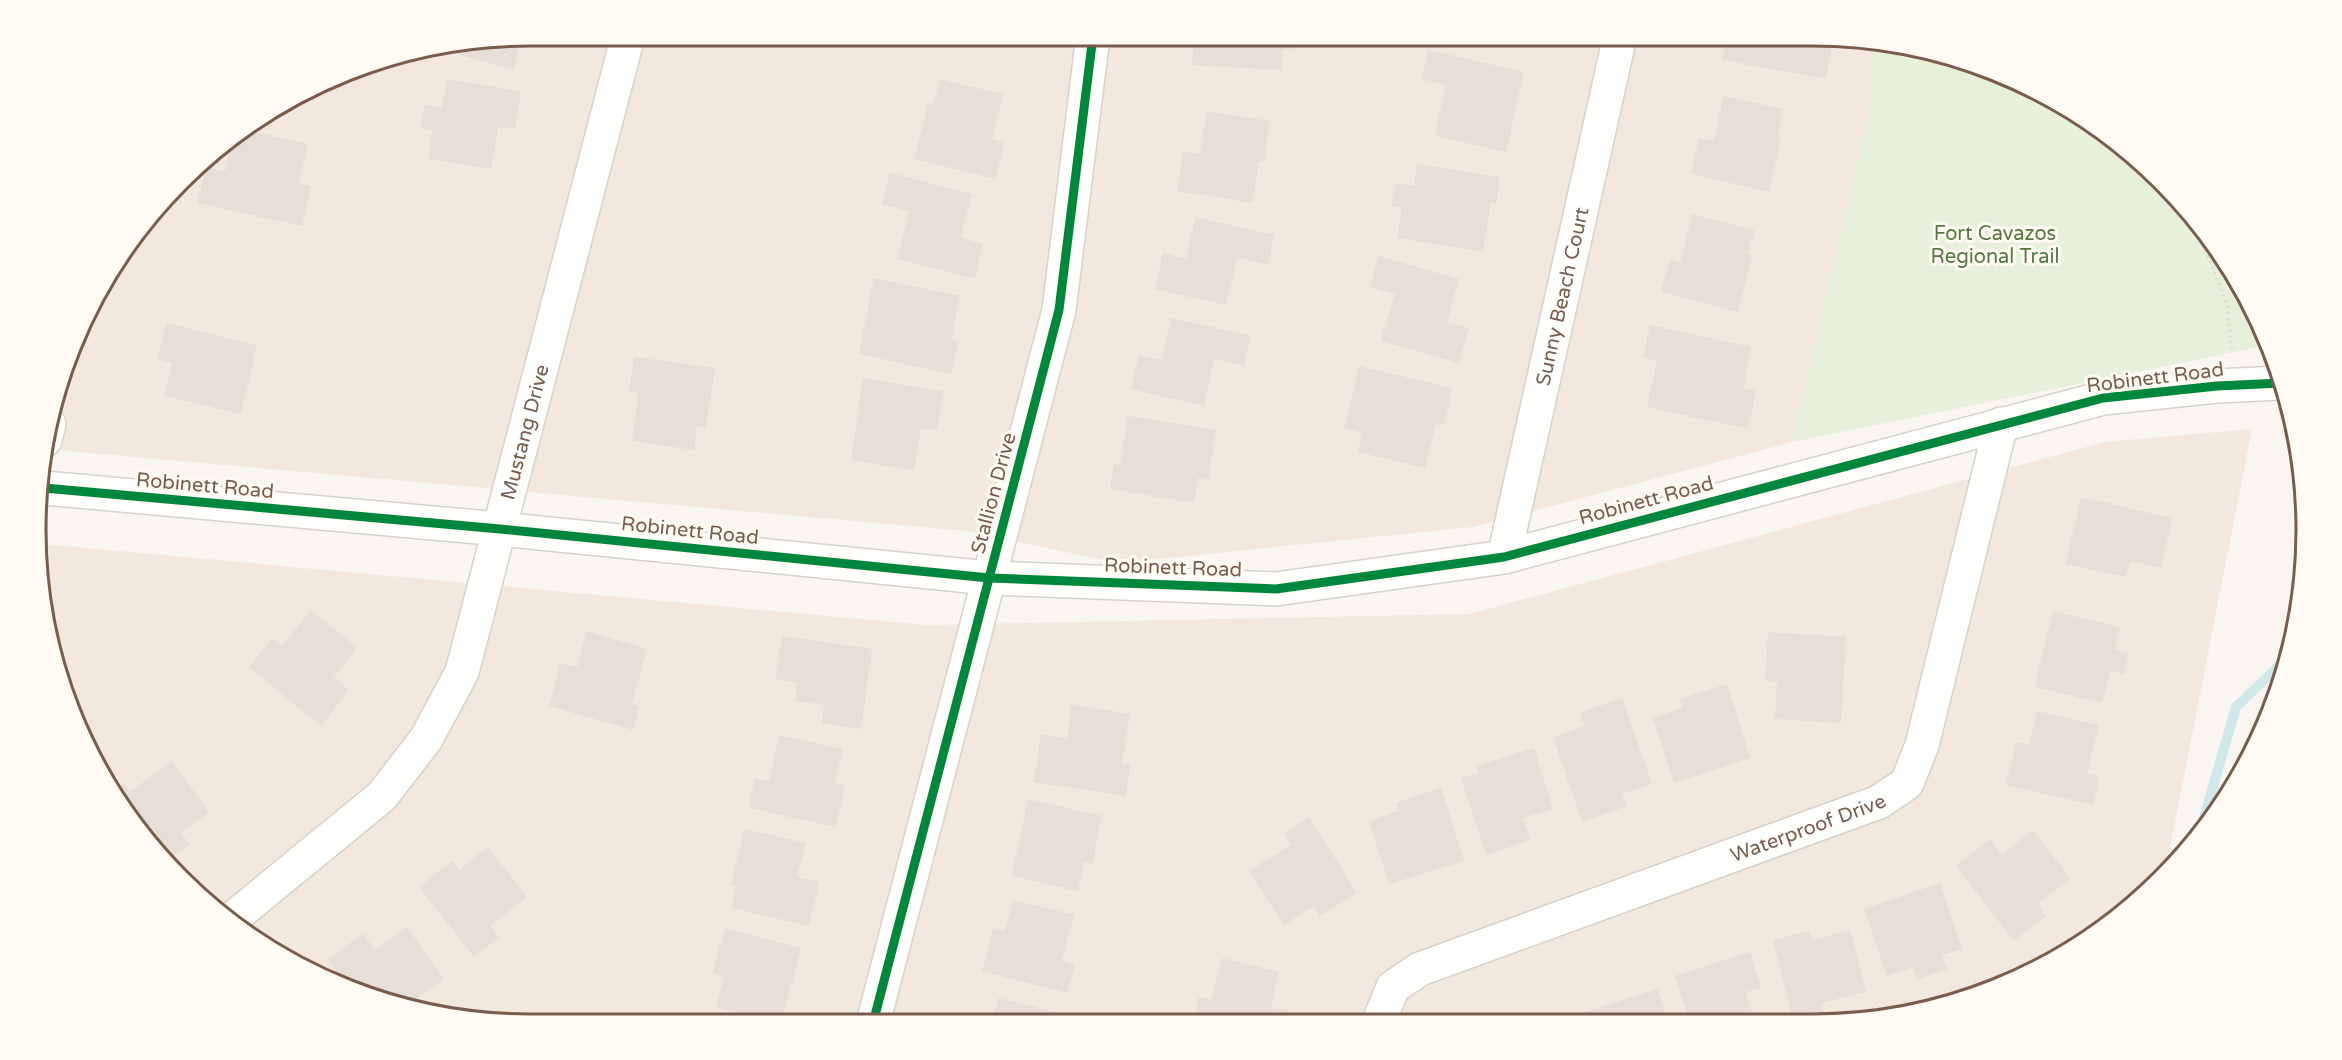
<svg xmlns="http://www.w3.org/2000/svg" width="2342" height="1060" font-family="'Varela Round',sans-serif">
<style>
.residential{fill:#f2e8de}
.green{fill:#e7f0db}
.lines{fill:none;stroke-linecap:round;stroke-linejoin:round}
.stream{stroke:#d0e8ea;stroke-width:10}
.building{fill:#e6ded7}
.minor-casing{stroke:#d7d1cb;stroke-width:36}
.tertiary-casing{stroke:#d7d1cb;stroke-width:36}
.path{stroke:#dcd5d0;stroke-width:4;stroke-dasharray:1.5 4.5;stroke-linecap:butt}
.minor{stroke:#fefefd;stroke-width:33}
.tertiary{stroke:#fefefd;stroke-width:33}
.cycleway-casing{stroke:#fffaf3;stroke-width:13}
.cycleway{stroke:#00873e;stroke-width:9}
.labels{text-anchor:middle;stroke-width:6;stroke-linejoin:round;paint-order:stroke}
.park-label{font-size:20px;fill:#537a41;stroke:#fffaf3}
.street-label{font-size:20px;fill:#7a5c4d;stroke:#fffaf3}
.rim{fill:none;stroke:#7a5c4d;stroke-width:3}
</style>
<rect width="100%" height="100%" fill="#f9f5f0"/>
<!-- residential -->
<g class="residential">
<path d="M 530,36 L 1812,36 L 1873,42 L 1873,100 L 1792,442 L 1473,527 L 1118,563 L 967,531 L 45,449 L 45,434 L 102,283 L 205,158 L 283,102 L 371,62 Z"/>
<path d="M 2252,429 L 2166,868 L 2113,922 L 2001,986 L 1877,1020 L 530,1024 L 433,1014 L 341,987 L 205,902 L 102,777 L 62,689 L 40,595 L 42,544 L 926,625 L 1469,614 L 2105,442 Z"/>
</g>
<!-- green -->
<path class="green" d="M 1873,42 L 1908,45 L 2001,73 L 2086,119 L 2161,180 L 2223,255 L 2269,345 L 1792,442 L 1872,100 Z"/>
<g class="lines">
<!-- stream -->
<path class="stream" d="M 2199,835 L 2236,707 L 2287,658"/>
</g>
<!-- building -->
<g class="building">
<path d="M 1194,36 L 1293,36 L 1292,49 L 1283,49 L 1281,70 L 1192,65 Z"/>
<path d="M 1497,36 L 1538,36 L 1536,45 Z"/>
<path d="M 1727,36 L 1812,36 L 1833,40 L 1826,79 L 1722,60 Z"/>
<path d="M 522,37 L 514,70 L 453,53 L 454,49 Z"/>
<path d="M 1428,50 L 1524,72 L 1506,152 L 1435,136 L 1446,85 L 1422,79 Z"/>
<path d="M 447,79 L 521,91 L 515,129 L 498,127 L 491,169 L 428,159 L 433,129 L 421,128 L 425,105 L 442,107 Z"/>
<path d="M 940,79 L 1003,94 L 992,139 L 1004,142 L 995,179 L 914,159 L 928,103 L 933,105 Z"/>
<path d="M 1724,96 L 1783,109 L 1778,137 L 1781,138 L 1769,192 L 1691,174 L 1699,138 L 1714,141 Z"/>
<path d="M 1207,111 L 1270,121 L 1264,162 L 1259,161 L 1252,203 L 1177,191 L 1183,151 L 1200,154 Z"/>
<path d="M 244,130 L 308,144 L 299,183 L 311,186 L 302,226 L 198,203 L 206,167 L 225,171 L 232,139 Z"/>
<path d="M 1417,164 L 1500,177 L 1496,203 L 1491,202 L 1483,252 L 1397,238 L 1402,208 L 1391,206 L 1395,183 L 1414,186 Z"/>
<path d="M 890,173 L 972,194 L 961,238 L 983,244 L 975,279 L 897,259 L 909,211 L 882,204 Z"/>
<path d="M 1692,214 L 1754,230 L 1748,254 L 1752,255 L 1738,312 L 1661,292 L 1670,259 L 1680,262 Z"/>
<path d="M 1196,217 L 1274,235 L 1268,265 L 1237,257 L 1226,305 L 1155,289 L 1163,253 L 1186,259 Z"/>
<path d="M 1378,256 L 1459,279 L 1447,322 L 1469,328 L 1459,363 L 1381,341 L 1395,294 L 1370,287 Z"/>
<path d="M 874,278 L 960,296 L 951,339 L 958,341 L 951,374 L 859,354 Z"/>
<path d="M 1171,318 L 1251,336 L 1244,366 L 1214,359 L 1204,406 L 1131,389 L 1139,355 L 1161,360 Z"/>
<path d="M 166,323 L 257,345 L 241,414 L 164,396 L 172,363 L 157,359 Z"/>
<path d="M 1650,325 L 1751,347 L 1743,388 L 1756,391 L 1748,429 L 1647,407 L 1657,361 L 1643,358 Z"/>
<path d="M 634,357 L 715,368 L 706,427 L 697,427 L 694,450 L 632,441 L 638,393 L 629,392 Z"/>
<path d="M 1359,366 L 1452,388 L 1444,425 L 1436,424 L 1425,468 L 1358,452 L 1362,433 L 1344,428 Z"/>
<path d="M 863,378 L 944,392 L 937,431 L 921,428 L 914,471 L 851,460 Z"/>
<path d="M 1128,416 L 1216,430 L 1208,480 L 1198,478 L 1194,503 L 1110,489 L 1114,464 L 1120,465 Z"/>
<path d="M 2081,497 L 2172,518 L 2161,568 L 2130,561 L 2126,577 L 2066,564 Z"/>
<path d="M 311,610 L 357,648 L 334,677 L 349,690 L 321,726 L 249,667 L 272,638 L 282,646 Z"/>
<path d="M 2053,611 L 2120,627 L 2115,650 L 2129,654 L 2124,674 L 2110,671 L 2102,703 L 2035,687 Z"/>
<path d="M 587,631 L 647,649 L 632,704 L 639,706 L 633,730 L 549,706 L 561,663 L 577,667 Z"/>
<path d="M 1768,632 L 1846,637 L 1841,723 L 1775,719 L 1777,681 L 1765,680 Z"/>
<path d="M 782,636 L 872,649 L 861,729 L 822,723 L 824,705 L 795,701 L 797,682 L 775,679 Z"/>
<path d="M 1727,684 L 1750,758 L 1674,783 L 1653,718 L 1683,708 L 1680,699 Z"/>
<path d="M 1622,698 L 1652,784 L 1622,794 L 1627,806 L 1582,822 L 1553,737 L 1585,726 L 1580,713 Z"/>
<path d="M 1072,704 L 1130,714 L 1122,763 L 1131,764 L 1125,796 L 1034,782 L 1041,734 L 1067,738 Z"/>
<path d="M 2037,711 L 2098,725 L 2087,774 L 2099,777 L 2093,805 L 2006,785 L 2016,742 L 2029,745 Z"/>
<path d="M 779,735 L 842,749 L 835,783 L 845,785 L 835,827 L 749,808 L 755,778 L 769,781 Z"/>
<path d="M 1534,748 L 1553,809 L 1523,818 L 1530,840 L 1486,855 L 1461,778 L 1478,773 L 1476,766 Z"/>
<path d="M 172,761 L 209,812 L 181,833 L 190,845 L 170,859 L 113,791 L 123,783 L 130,792 Z"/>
<path d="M 1441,788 L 1464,861 L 1389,884 L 1369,821 L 1399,811 L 1396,803 Z"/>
<path d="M 1028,799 L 1102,816 L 1092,864 L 1084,862 L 1078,891 L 1012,876 Z"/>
<path d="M 1309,817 L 1357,893 L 1320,916 L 1314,906 L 1284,925 L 1249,871 L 1291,845 L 1284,834 Z"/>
<path d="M 744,829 L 806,843 L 797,877 L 819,882 L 809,926 L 731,908 L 736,886 L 731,885 Z"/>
<path d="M 2033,830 L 2070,878 L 2038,904 L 2046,916 L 2014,941 L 1956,866 L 1990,839 L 2002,855 Z"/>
<path d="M 488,847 L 527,897 L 490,926 L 499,937 L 474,957 L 419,887 L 452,861 L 459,870 Z"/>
<path d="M 1940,883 L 1962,949 L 1942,955 L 1947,969 L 1918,979 L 1913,967 L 1887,976 L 1864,909 Z"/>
<path d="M 1013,900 L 1074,915 L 1062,961 L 1075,965 L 1067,993 L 982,971 L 993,928 L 1005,931 Z"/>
<path d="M 407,927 L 444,979 L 405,1006 L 348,989 L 328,959 L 363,934 L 375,950 Z"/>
<path d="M 725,928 L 801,948 L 781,1023 L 716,1007 L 724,976 L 713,973 Z"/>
<path d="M 1850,930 L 1866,992 L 1821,1003 L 1825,1018 L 1793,1020 L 1773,940 L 1810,931 L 1812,940 Z"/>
<path d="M 1750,952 L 1761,988 L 1746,992 L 1754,1020 L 1689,1020 L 1675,976 Z"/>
<path d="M 1222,958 L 1279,972 L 1271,1007 L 1292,1012 L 1290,1022 L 1193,1022 L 1199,997 L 1211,1000 Z"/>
<path d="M 1658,989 L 1667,1020 L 1584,1021 L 1581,1013 Z"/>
<path d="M 998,998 L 1055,1012 L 1053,1022 L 992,1023 Z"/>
</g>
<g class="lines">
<!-- minor casing -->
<g class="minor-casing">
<g id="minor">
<path d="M 45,440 L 49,424"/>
<path id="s1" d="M 1504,557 L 1620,36"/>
<path id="s2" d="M 232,919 L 382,796 L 426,739 L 462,672 L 628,36"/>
<path id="s3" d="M 1379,1021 L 1393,987 L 1420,969 L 1879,802 L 1907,783 L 1922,745 L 2001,424"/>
<path d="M 873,1023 L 1059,310 L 1093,36"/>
</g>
</g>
<!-- tertiary casing -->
<g class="tertiary-casing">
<path id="tertiary" d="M 44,488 L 500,529 L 989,578 L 1276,589 L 1504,557 L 2103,398 L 2217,386 L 2281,383"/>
</g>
<!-- path -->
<path class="path" d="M 2195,222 L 2227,305 L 2232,352"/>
<!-- minor -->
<use href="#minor" class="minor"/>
<!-- tertiary -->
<use href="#tertiary" class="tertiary"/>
<!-- cycleway casing -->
<g class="cycleway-casing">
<g id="cycleway">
<path d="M 44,488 L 500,529 L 989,578 L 1276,589 L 1504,557 L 2103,398 L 2217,386 L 2281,383"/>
<path d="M 873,1023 L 1059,310 L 1093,36"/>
</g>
</g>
<!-- cycleway -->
<use href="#cycleway" class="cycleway"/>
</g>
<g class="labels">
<!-- park labels -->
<g class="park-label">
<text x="1995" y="240">Fort Cavazos<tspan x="1995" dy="23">Regional Trail</tspan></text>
</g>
<!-- street labels -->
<g class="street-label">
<text dy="7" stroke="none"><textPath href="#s1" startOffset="267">Sunny Beach Court</textPath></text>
<text transform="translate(2155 377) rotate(-7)" y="7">Robinett Road</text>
<text dy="7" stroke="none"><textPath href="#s2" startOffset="590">Mustang Drive</textPath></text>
<text transform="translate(205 485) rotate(5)" y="7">Robinett Road</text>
<text transform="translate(993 493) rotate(-75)" y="7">Stallion Drive</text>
<text transform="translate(1646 500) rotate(-15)" y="7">Robinett Road</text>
<text transform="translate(690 530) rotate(6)" y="7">Robinett Road</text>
<text transform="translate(1173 567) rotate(2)" y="7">Robinett Road</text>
<text dy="7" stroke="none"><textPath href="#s3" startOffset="482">Waterproof Drive</textPath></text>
</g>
</g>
<!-- crop -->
<path d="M0 0H2342V1060H0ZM530 46H1812A484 484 0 0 1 2296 530V530A484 484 0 0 1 1812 1014H530A484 484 0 0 1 46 530V530A484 484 0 0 1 530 46Z" fill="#fffaf3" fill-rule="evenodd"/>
<path class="rim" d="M530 46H1812A484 484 0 0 1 2296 530V530A484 484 0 0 1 1812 1014H530A484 484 0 0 1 46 530V530A484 484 0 0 1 530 46Z"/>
</svg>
